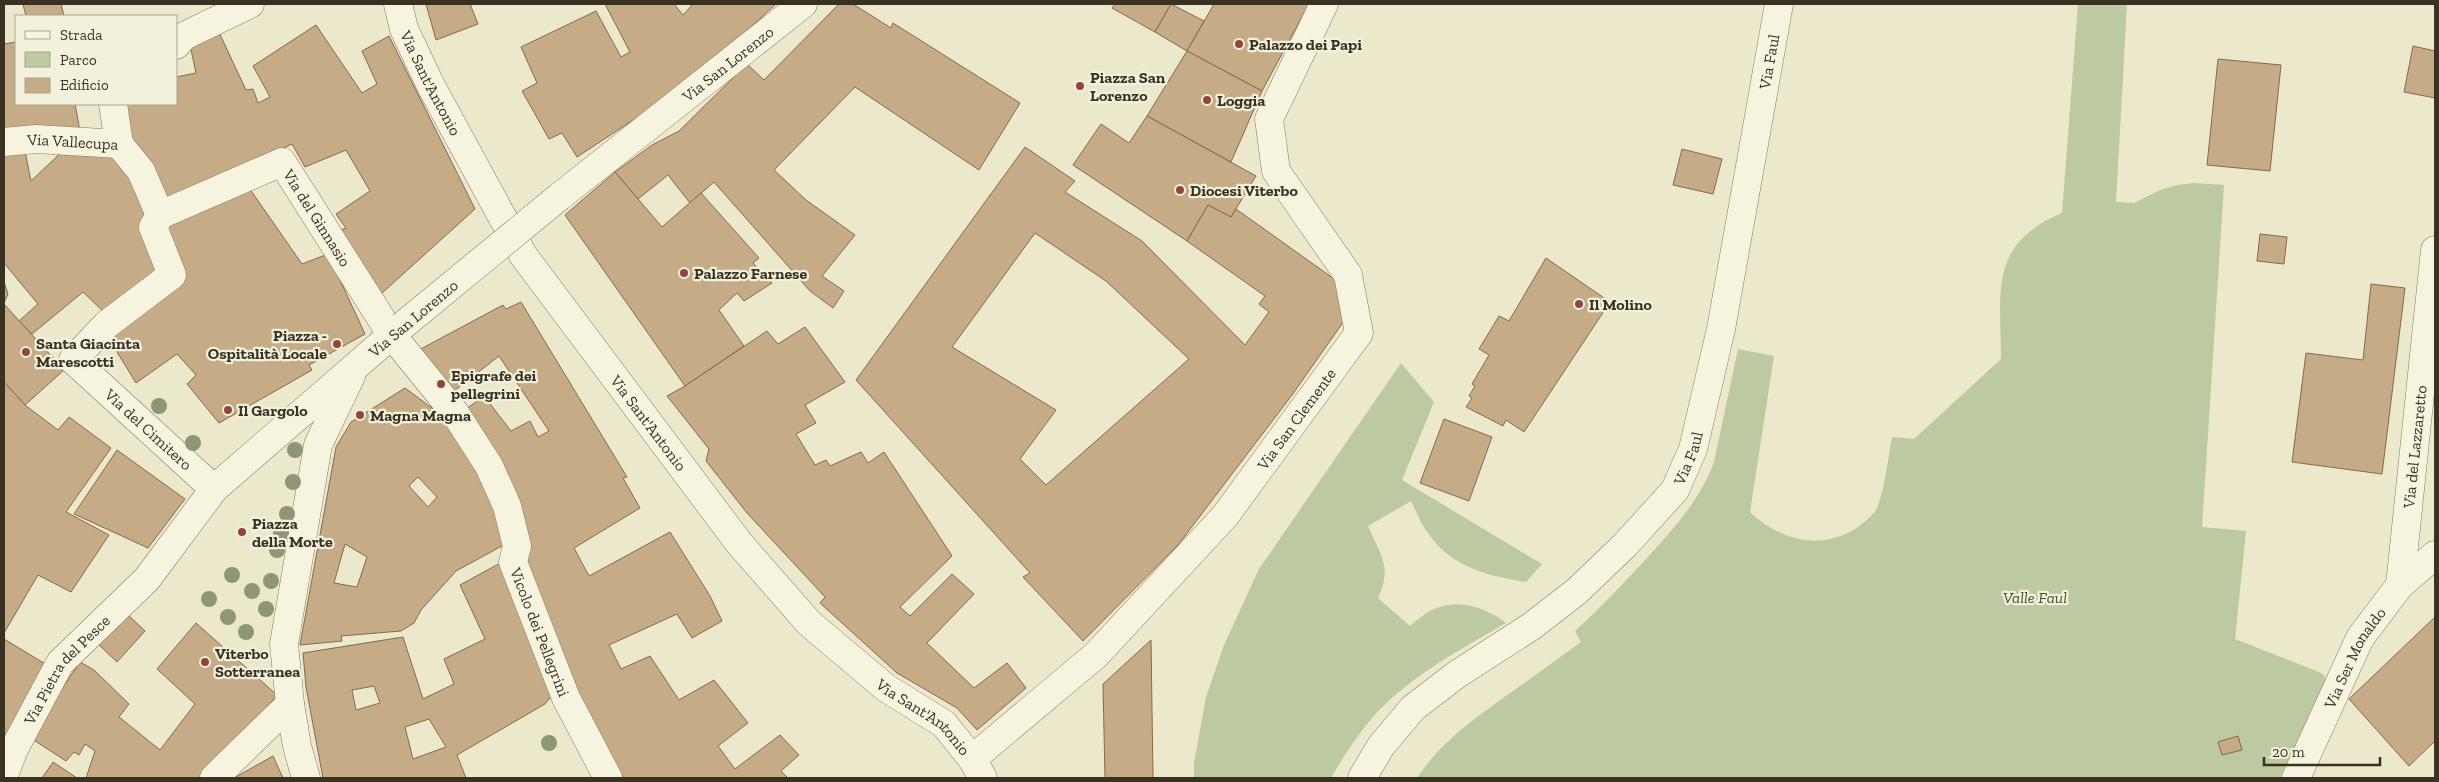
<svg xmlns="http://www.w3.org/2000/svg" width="2439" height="782" font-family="'Zilla Slab',serif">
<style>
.green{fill:#bdc9a1}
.building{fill:#c5ac86;stroke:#846b4a;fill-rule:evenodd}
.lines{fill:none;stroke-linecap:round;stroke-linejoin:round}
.minor-casing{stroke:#877c62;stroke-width:29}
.minor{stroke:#f6f4df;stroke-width:28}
.minor-bridge-casing{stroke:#877c62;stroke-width:29;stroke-linecap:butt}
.minor-bridge{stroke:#f6f4df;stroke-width:28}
.tree{fill:#8e9674}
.poi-dot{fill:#904738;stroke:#f3f1db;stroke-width:2}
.labels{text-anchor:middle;stroke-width:4.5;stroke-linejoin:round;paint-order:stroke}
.poi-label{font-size:16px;font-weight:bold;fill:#393223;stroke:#f3f1db;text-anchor:start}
.street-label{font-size:16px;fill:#393223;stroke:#f3f1db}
.park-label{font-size:16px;font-style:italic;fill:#42532c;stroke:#f3f1db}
</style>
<rect width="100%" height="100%" fill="#ebe8cc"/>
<!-- green -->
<g class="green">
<path d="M 2078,4 L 2127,4 L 2116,202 L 2134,203 L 2160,190 L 2177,185 L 2194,183 L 2224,185 L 2202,527 L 2246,531 L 2235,639 L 2319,672 L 2324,675 L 2326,682 L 2280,778 L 1417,778 C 1440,743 1470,722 1503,698 C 1529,680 1555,661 1581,642 L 1575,631 C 1600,608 1624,583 1647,558 C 1675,527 1700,500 1714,462 L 1738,349 L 1774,356 L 1750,512 C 1779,540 1819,551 1855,529 C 1862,524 1873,516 1877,508 C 1885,488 1888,458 1892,437 L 1914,439 L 2001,359 C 2001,291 1988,244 2062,213 Z"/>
<path d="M 1401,363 L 1434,402 L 1402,480 L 1542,564 L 1526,582 C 1491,577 1452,567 1430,536 C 1422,526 1417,513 1411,501 L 1368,526 C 1380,555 1393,566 1378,598 L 1410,626 C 1417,620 1424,614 1432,610 C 1457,598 1486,607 1506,623 C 1460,650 1408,677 1372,718 C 1356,737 1343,757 1331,778 L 1194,778 L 1194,763 L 1206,697 L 1224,645 L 1259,569 Z"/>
</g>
<!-- building -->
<g class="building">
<path d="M 23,4 L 61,4 L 64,16 L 26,16 Z"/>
<path d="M 426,4 L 470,4 L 478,24 L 436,40 Z"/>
<path d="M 605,4 L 674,4 L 683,15 L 693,4 L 776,4 L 739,38 L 659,103 L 577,157 L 562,133 L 549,139 L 522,91 L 537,83 L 521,47 L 596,11 L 621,57 L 630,52 Z"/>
<path d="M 839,4 L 853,4 L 891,28 L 893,23 L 1020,103 L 979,170 L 855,87 L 774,170 L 806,200 L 855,235 L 822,276 L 844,291 L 833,308 L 810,291 L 714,182 L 690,203 L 668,175 L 638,199 L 615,172 L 652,145 L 679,131 L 747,64 L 764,80 Z"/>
<path d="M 1115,4 L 1171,4 L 1155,32 L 1112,8 Z"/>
<path d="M 1171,4 L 1204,21 L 1187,51 L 1155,32 Z"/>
<path d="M 1214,4 L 1309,4 L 1262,91 L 1187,51 Z"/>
<path d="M 316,25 L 362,93 L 377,84 L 362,51 L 389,36 L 475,209 L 381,294 L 341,230 L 346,228 L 336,214 L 370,191 L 346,150 L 305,167 L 292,144 L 165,205 L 128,146 L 119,104 L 176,104 L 176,77 L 196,73 L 189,40 L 216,26 L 246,90 L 253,89 L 258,103 L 270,97 L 253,66 Z"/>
<path d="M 16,42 L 16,104 L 75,104 L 80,131 L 4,136 L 4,44 Z"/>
<path d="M 2413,46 L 2435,51 L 2435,98 L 2404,92 Z"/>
<path d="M 1187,51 L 1262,91 L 1231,162 L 1147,116 Z"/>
<path d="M 2218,59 L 2281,65 L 2270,171 L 2207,165 Z"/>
<path d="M 1147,116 L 1256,176 L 1231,217 L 1208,205 L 1187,241 L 1073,165 L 1101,124 L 1129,143 Z"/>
<path d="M 24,146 L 31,181 L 67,147 L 106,150 L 124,165 L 148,215 L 161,266 L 108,316 L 83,292 L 32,334 L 19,321 L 38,304 L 4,263 L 4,148 Z"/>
<path d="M 1025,147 L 1075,181 L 1065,192 L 1142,241 L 1245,345 L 1269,312 L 1259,304 L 1265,296 L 1187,241 L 1208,205 L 1231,217 L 1236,209 L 1337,281 L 1344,321 L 1292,395 L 1178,545 L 1083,641 L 1023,577 L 1030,573 L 856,380 ZM 1035,233 L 1106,281 L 1189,359 L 1046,485 L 1020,459 L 1056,410 L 952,347 Z"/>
<path d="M 1682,149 L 1722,159 L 1713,194 L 1673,185 Z"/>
<path d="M 615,172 L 662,227 L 701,193 L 759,258 L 753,263 L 772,283 L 744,301 L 737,293 L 719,310 L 744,346 L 685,386 L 565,215 Z"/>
<path d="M 247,185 L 302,264 L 328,254 L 365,334 L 309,365 L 312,370 L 219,423 L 187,384 L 196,375 L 177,354 L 136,383 L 106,334 L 183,279 L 161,232 L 170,222 Z"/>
<path d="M 2260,234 L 2287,237 L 2284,264 L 2257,261 Z"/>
<path d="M 1546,258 L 1610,302 L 1524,432 L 1506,420 L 1503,426 L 1466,407 L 1472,398 L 1469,396 L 1475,386 L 1472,384 L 1489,355 L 1479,349 L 1499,316 L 1509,321 Z"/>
<path d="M 4,282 L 8,294 L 4,303 Z"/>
<path d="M 2371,284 L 2405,288 L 2382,474 L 2292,462 L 2306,353 L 2363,360 Z"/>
<path d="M 521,302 L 627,477 L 623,478 L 640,508 L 574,548 L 589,576 L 670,532 L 710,596 L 722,621 L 692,638 L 677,614 L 609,645 L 621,669 L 650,656 L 679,700 L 714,680 L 748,723 L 718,746 L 735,769 L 780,735 L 799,755 L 781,771 L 788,778 L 624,778 L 605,752 L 568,682 L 524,567 L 529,566 L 519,534 L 462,412 L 484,396 L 511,431 L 530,421 L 538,437 L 549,431 L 499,356 L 449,395 L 417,351 L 503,305 L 506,309 Z"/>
<path d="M 4,304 L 64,370 L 25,405 L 4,382 Z"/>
<path d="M 805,327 L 845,382 L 805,405 L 816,423 L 796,434 L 815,465 L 826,460 L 830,466 L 861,452 L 868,463 L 884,452 L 952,556 L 900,607 L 910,616 L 952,574 L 974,594 L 927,643 L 974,688 L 1007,663 L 1026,688 L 977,730 L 957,708 L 897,673 L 820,603 L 825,597 L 747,513 L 706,461 L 709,449 L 667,396 L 685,386 L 767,331 L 778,344 Z"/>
<path d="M 4,382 L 25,405 L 58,430 L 69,417 L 111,448 L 66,512 L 109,535 L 71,592 L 38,575 L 4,633 Z"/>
<path d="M 405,388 L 448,420 L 496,491 L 511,541 L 456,571 L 421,610 L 414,623 L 401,631 L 341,636 L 342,641 L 300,645 L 336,447 L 351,422 ZM 418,477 L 437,497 L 428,507 L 409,486 ZM 345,544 L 367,557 L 357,587 L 334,583 Z"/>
<path d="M 1444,419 L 1492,437 L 1469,501 L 1420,483 Z"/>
<path d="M 117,450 L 185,499 L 148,548 L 74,514 Z"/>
<path d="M 504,561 L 555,692 L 545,704 L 457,755 L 466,778 L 323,778 L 306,687 L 303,653 L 403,637 L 423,699 L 454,684 L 444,659 L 485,639 L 460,585 ZM 374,686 L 380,703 L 356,710 L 352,690 ZM 429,719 L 446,747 L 413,759 L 405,727 Z"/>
<path d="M 127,614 L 145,631 L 117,662 L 98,644 Z"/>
<path d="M 2435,617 L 2435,741 L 2409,766 L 2349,699 Z"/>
<path d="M 196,623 L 277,695 L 226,756 L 203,778 L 86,778 L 95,751 L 85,744 L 79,755 L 74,752 L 66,761 L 29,737 L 80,662 L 94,670 L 129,704 L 119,717 L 160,750 L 195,704 L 157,669 Z"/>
<path d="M 4,639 L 47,665 L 4,743 Z"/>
<path d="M 1151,640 L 1153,778 L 1105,778 L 1103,684 Z"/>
<path d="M 2238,736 L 2242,750 L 2222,755 L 2218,742 Z"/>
<path d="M 273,756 L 283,778 L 234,778 Z"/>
<path d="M 53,762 L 77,778 L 42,778 Z"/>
</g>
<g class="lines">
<!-- minor casing -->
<g class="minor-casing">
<g id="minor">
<path id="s1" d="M 398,4 L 404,29 L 431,86 L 523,255 L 739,543 L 809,623 L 886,688 L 944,724 L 972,759 L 983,778"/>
<path d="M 176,45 L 184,36 L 250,4"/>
<path d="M 113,104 L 119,144"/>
<path id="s2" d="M 4,142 L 36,139 L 119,144 L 141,171 L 160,215"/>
<path id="s3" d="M 559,197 L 803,4"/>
<path id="s4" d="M 160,215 L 282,162 L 391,334 L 455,413 L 489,466 L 507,506 L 517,546 L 513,562 L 566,698 L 608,778"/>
<path id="s5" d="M 160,215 L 153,227 L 172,275 L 106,325 L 73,360 L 214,489"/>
<path id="s6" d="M 2400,585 L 2435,250"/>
<path id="s7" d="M 972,759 L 1096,655 L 1225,516 L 1359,333 L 1348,275 L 1276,171 L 1269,119 L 1324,4"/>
<path id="s8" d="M 4,775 L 14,749 L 60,663 L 147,579 L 214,489 L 402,326"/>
<path d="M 214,778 L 290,704"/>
<path d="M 306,778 L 297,746 L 290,704 L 284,644 L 318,445 L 351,376"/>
<path id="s9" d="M 1362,778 L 1381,746 L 1413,708 L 1456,675 L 1532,626 L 1577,591 L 1625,545 L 1675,490 L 1693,449 L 1721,329 L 1779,4"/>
<path id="s10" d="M 2296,778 L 2360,638 L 2400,585 L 2435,555"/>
</g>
</g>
<!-- minor -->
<use href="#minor" class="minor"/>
<!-- minor-bridge casing -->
<g class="minor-bridge-casing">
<path id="minor-bridge" d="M 402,326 L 559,197"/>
</g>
<!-- minor-bridge -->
<use href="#minor-bridge" class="minor-bridge"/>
</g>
<!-- trees -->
<g class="tree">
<circle cx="159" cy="406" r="8"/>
<circle cx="193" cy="443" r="8"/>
<circle cx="295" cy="450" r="8"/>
<circle cx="293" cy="482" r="8"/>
<circle cx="287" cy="514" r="8"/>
<circle cx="281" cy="533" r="8"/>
<circle cx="277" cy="550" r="8"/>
<circle cx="232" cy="575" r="8"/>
<circle cx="271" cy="581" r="8"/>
<circle cx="252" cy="591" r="8"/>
<circle cx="209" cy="599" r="8"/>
<circle cx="266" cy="609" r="8"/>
<circle cx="228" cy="617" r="8"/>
<circle cx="246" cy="632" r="8"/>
<circle cx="549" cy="743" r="8"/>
</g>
<!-- markers -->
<g class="poi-dot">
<circle cx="1239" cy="44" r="5"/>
<circle cx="1080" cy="86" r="5"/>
<circle cx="1207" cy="100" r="5"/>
<circle cx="1180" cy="190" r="5"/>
<circle cx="684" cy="273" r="5"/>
<circle cx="1579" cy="304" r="5"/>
<circle cx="337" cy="344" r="5"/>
<circle cx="26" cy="352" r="5"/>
<circle cx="441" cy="384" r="5"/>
<circle cx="228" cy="410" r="5"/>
<circle cx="360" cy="415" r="5"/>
<circle cx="242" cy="532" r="5"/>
<circle cx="205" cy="662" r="5"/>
</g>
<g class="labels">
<!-- poi labels -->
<g class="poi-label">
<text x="1249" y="50">Palazzo dei Papi</text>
<text x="1090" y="83">Piazza San<tspan x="1090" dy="18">Lorenzo</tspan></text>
<text x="1217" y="106">Loggia</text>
<text x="1190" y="196">Diocesi Viterbo</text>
<text x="694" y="279">Palazzo Farnese</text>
<text x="1589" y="310">Il Molino</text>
<text x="327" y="341" text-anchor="end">Piazza -<tspan x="327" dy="18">Ospitalità Locale</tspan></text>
<text x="36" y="349">Santa Giacinta<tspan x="36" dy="18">Marescotti</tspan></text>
<text x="451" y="381">Epigrafe dei<tspan x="451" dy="18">pellegrini</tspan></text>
<text x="238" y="416">Il Gargolo</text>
<text x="370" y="421">Magna Magna</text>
<text x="252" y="529">Piazza<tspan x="252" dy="18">della Morte</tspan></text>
<text x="215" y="659">Viterbo<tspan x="215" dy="18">Sotterranea</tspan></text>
</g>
<!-- street labels -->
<g class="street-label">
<text dy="6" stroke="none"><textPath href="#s9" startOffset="869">Via Faul</textPath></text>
<text dy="6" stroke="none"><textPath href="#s3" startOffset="215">Via San Lorenzo</textPath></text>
<text dy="6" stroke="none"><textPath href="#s1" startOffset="86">Via Sant'Antonio</textPath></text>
<text dy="6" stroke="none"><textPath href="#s2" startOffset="69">Via Vallecupa</textPath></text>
<text dy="6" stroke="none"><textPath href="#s4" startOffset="199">Via del Ginnasio</textPath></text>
<text transform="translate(413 318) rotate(-40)" y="6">Via San Lorenzo</text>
<text dy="6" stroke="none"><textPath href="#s7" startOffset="472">Via San Clemente</textPath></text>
<text dy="6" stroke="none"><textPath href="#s1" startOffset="491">Via Sant'Antonio</textPath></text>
<text dy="6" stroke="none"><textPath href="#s5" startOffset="299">Via del Cimitero</textPath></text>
<text dy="6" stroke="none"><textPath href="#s6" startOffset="139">Via del Lazzaretto</textPath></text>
<text dy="6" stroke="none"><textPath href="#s9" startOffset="464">Via Faul</textPath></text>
<text dy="6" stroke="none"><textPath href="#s4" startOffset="678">Vicolo dei Pellegrini</textPath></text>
<text dy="6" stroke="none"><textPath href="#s10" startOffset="134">Via Ser Monaldo</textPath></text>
<text dy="6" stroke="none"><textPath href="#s8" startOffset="124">Via Pietra del Pesce</textPath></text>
<text dy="6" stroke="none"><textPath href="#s1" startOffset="896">Via Sant'Antonio</textPath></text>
</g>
<!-- park labels -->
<g class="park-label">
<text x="2035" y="603">Valle Faul</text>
</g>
</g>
<!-- border -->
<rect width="2439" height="782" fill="none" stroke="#393223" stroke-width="10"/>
<!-- legend -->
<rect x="15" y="15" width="162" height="90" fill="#f3f1db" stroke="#a9a591"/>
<rect x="25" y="31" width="25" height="8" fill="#f6f4df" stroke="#a9a591"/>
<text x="60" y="40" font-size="15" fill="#393223">Strada</text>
<rect x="25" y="52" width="25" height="15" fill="#bdc9a1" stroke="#a9a591"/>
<text x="60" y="65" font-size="15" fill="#393223">Parco</text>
<rect x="25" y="78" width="25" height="15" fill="#c5ac86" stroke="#a9a591"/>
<text x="60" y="90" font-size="15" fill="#393223">Edificio</text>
<!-- scale -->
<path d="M2264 757v8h116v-8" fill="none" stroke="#393223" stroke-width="2.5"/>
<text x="2272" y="757" font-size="15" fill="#393223" stroke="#f3f1db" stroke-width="4" paint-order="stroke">20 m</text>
</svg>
